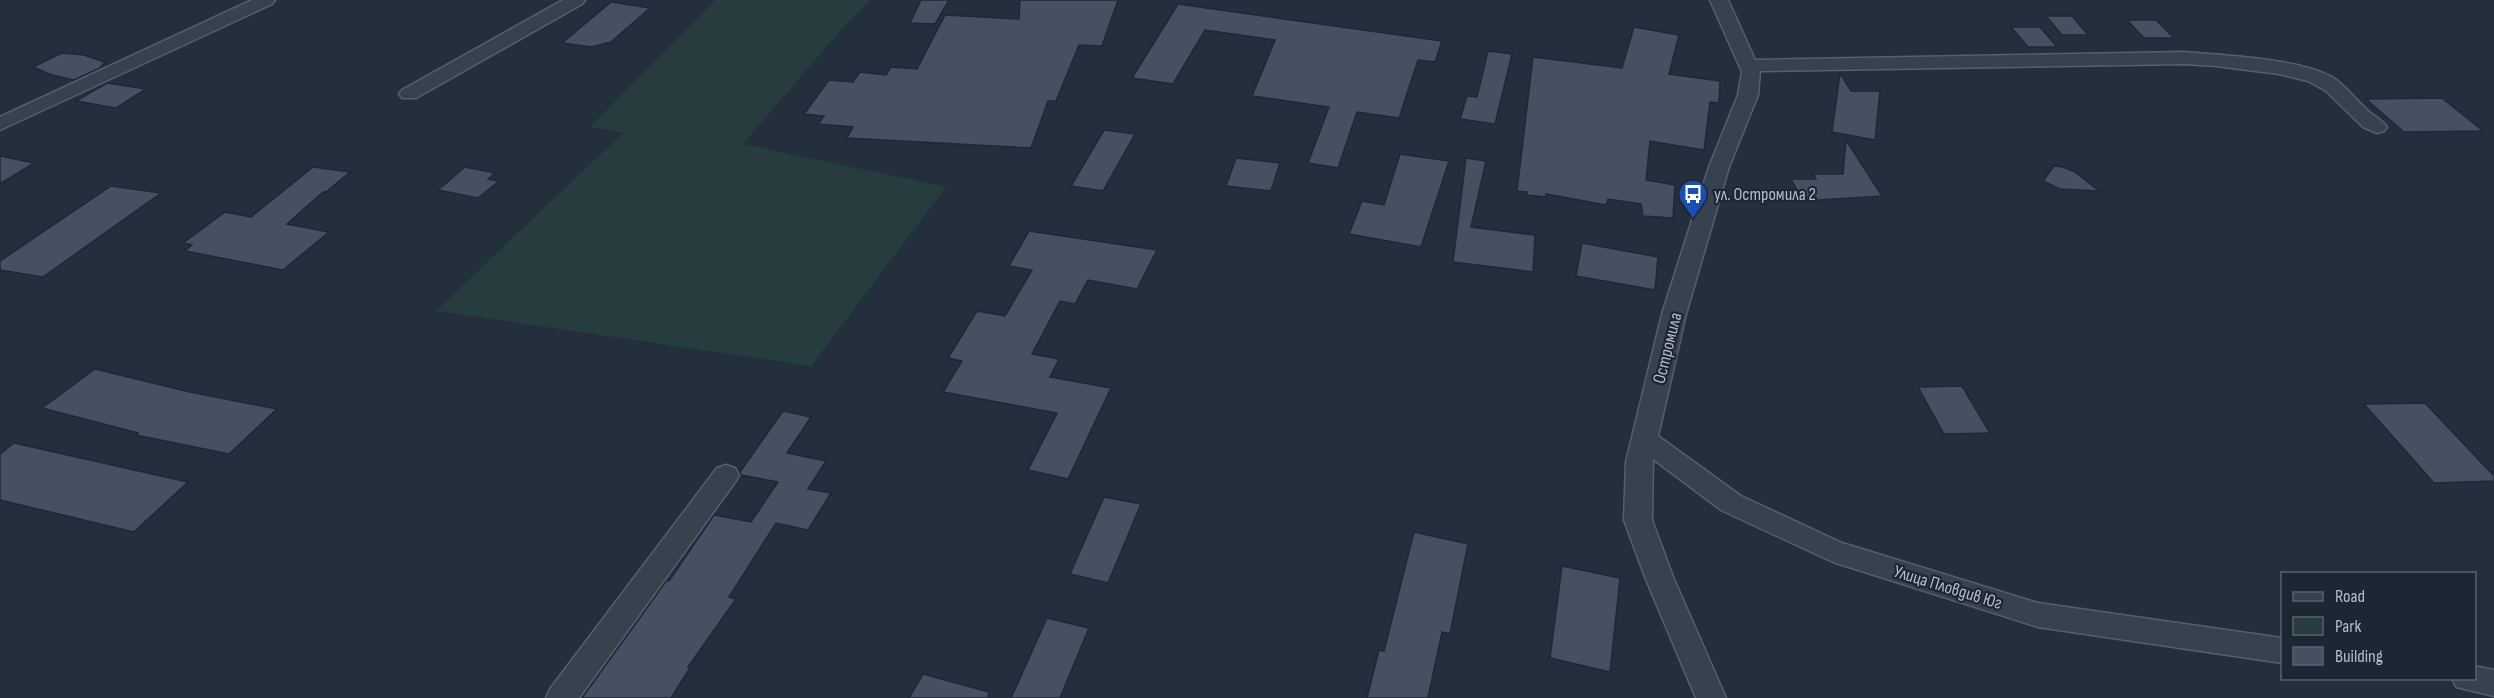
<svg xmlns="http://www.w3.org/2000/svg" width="2494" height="698" font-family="'Sofia Sans Condensed',sans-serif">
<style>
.green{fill:#263c3f}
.building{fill:#455162;stroke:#1f2835;stroke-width:1.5}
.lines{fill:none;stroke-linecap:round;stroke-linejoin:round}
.minor-casing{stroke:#565f6c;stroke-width:3}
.minor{fill:#38414e;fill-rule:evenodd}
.labels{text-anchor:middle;stroke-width:4.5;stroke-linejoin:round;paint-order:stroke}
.poi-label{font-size:18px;fill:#b4bcc9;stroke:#1d2633;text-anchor:start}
.street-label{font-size:18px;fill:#b4bcc9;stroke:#1d2633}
</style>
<rect width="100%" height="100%" fill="#242f3e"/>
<!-- green -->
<path class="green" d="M 715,0 L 870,0 L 841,30 L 743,144 L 946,187 L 811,366 L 436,311 L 623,133 L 590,127 Z"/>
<!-- building -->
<g class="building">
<path d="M 921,0 L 949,0 L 935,24 L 910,23 Z"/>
<path d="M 1020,0 L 1118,0 L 1102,46 L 1079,45 L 1056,101 L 1048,101 L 1031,148 L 847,138 L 853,127 L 818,124 L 824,116 L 804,114 L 829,80 L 853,82 L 860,72 L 886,75 L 891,67 L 917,69 L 945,15 L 1019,19 Z"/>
<path d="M 611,2 L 650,8 L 611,42 L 591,47 L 562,43 Z"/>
<path d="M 1178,4 L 1442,41 L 1435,62 L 1418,60 L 1399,118 L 1357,112 L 1338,168 L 1308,163 L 1329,107 L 1252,96 L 1275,40 L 1205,30 L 1173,84 L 1132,78 Z"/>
<path d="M 2046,16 L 2072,16 L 2088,35 L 2062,35 Z"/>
<path d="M 2127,20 L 2156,20 L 2174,38 L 2144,38 Z"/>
<path d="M 1634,27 L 1679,35 L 1669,74 L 1720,81 L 1719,103 L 1710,102 L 1704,150 L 1650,141 L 1646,180 L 1675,185 L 1673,218 L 1643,216 L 1641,204 L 1608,199 L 1606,205 L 1546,194 L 1546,197 L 1527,195 L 1527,192 L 1517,191 L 1533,57 L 1622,68 Z"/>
<path d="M 2011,27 L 2040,27 L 2057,47 L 2028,47 Z"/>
<path d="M 1488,51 L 1512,54 L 1495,124 L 1460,119 L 1467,96 L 1477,97 Z"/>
<path d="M 62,53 L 84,55 L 105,62 L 100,68 L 74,80 L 52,75 L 33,67 Z"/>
<path d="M 1840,73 L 1851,91 L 1880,91 L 1875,140 L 1832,132 Z"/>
<path d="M 107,83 L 146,89 L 116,108 L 76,101 Z"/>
<path d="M 2442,98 L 2483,131 L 2404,132 L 2366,99 Z"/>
<path d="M 1104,130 L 1135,134 L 1103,191 L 1071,186 Z"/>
<path d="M 1846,140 L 1882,196 L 1803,201 L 1791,179 L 1816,179 L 1813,174 L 1843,174 Z"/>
<path d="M 1400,154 L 1449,161 L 1421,247 L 1349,234 L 1362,201 L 1384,205 Z"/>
<path d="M 0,156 L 34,163 L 0,184 Z"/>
<path d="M 1236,158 L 1280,163 L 1271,191 L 1226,186 Z"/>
<path d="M 1466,158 L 1486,161 L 1471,227 L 1535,235 L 1533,272 L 1453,262 Z"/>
<path d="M 2054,166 L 2063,167 L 2075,172 L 2099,191 L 2060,189 L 2043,181 Z"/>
<path d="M 313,167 L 350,172 L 326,192 L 323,192 L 287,224 L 329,232 L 283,270 L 185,251 L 192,245 L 183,243 L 225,212 L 251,217 Z"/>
<path d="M 465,167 L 495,173 L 488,179 L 499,181 L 478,198 L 438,190 Z"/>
<path d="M 111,186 L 161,193 L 43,277 L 0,270 L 0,261 Z"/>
<path d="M 1029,231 L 1157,250 L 1137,289 L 1088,280 L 1075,304 L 1060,301 L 1032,354 L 1059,359 L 1050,377 L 1111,388 L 1068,479 L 1028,470 L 1057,413 L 943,392 L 962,361 L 948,358 L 977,311 L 1005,316 L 1032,270 L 1009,266 Z"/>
<path d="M 1582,243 L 1658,257 L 1655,290 L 1576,276 Z"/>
<path d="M 95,369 L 190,392 L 277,409 L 229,454 L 136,435 L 138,433 L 42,408 Z"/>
<path d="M 1962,386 L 1990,433 L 1944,434 L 1918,387 Z"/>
<path d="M 2425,403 L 2494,476 L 2494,481 L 2434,483 L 2364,404 Z"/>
<path d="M 783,411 L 811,417 L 787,453 L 826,461 L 808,489 L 831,493 L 808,530 L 776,523 L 729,597 L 736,599 L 688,667 L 690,668 L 671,698 L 582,698 L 667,580 L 669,581 L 714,515 L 751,522 L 778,482 L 741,475 L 740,472 Z"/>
<path d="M 14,443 L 103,463 L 188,482 L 134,532 L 0,500 L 0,454 Z"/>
<path d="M 1104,497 L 1141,504 L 1108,583 L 1070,574 Z"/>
<path d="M 1414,532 L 1468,544 L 1450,634 L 1442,632 L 1428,698 L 1367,698 L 1379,650 L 1384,651 Z"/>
<path d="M 1562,566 L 1620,578 L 1610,672 L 1550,658 Z"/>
<path d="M 1047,618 L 1089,628 L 1060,698 L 1011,698 Z"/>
<path d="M 923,674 L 989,692 L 988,698 L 909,698 Z"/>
</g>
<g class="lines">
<!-- minor casing -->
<g class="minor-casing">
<g id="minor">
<path d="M 252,0 L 275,0 L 272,4 L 0,130 L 0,117 Z"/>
<path d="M 563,0 L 585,0 L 582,4 L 416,98 L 402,98 L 399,94 L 402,90 Z"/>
<path d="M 1710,0 L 1728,0 L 1755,60 L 2185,52 C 2226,56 2296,58 2332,77 C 2345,85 2355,99 2366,109 C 2372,115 2382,120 2387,127 L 2384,131 L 2377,133 L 2363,127 L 2326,91 L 2308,81 L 2279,74 L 2216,66 L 2185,64 L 1760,71 L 1758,95 L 1729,167 L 1686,314 L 1658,436 L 1741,496 L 1842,543 L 2038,603 L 2282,638 L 2282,663 L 2038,627 L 1833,562 L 1721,510 L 1653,459 L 1652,520 L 1673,577 L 1726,698 L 1696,698 L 1645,577 L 1624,520 L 1626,462 L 1662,314 L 1709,167 L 1738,95 L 1742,72 Z"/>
<path d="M 726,465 L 735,468 L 739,475 L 735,482 L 579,698 L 546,698 L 550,689 L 717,468 Z"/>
<path d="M 2474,666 L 2494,670 L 2494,696 L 2456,687 L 2452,678 L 2474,678 Z"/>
</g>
</g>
<!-- minor -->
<use href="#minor" class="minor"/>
</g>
<!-- icons -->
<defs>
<g id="bus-pin" transform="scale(1.5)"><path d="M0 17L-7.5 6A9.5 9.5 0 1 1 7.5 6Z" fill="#1a4fb4" stroke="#1d2633"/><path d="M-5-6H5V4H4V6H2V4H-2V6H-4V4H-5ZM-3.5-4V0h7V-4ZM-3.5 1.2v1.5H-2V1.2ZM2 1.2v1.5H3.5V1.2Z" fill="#fff"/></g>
</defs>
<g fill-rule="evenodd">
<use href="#bus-pin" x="1693" y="194"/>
</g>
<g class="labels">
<!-- poi labels -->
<g class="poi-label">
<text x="1714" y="200">ул. Остромила 2</text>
</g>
<!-- street labels -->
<g class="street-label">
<text transform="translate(1667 348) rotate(-76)" y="6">Остромила</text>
<text transform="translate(1948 587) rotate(17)" y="6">Улица Пловдив Юг</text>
</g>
</g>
<!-- legend -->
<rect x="2281" y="572" width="195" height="108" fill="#1d2633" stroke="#59626f" stroke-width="1.5"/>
<rect x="2293" y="592" width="30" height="9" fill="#38414e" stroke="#59626f" stroke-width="1.5"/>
<text x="2335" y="602" font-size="18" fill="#b4bcc9">Road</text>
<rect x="2293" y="617" width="30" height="18" fill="#263c3f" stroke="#59626f" stroke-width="1.5"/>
<text x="2335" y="632" font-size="18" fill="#b4bcc9">Park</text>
<rect x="2293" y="647" width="30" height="18" fill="#455162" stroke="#59626f" stroke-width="1.5"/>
<text x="2335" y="662" font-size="18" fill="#b4bcc9">Building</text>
</svg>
